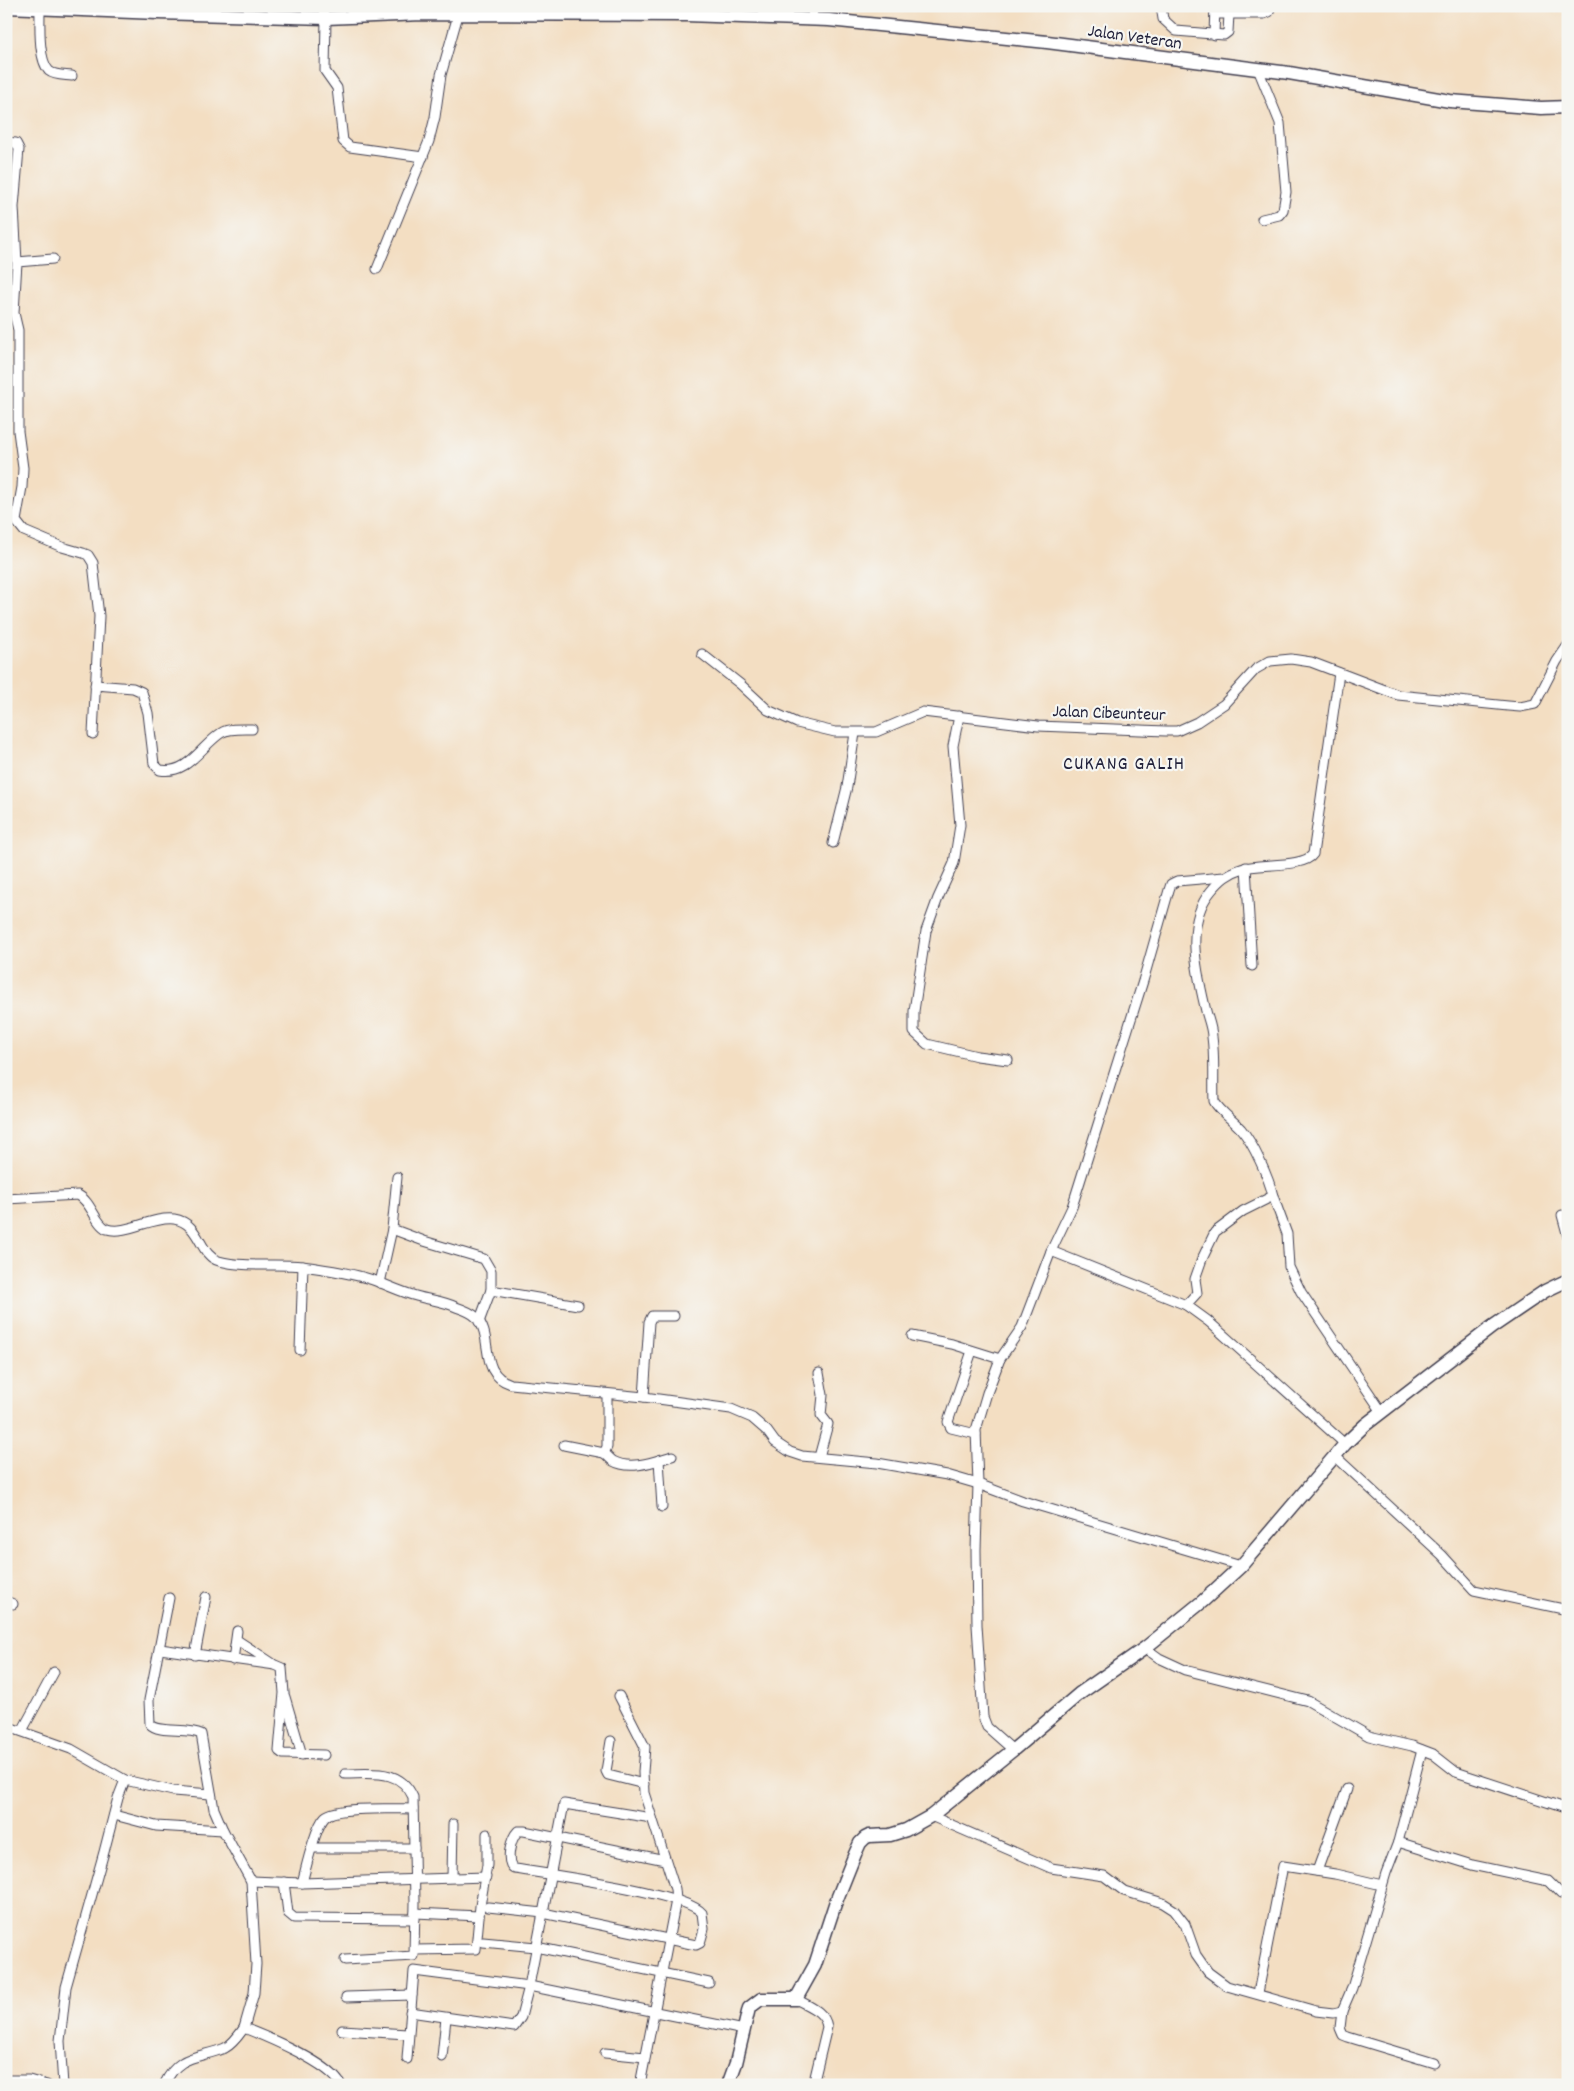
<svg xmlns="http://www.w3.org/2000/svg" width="1574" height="2091" font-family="Dekko,sans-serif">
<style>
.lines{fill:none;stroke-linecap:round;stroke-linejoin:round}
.street-casing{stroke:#413e4f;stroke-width:11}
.secondary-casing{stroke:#413e4f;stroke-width:15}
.street{stroke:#fff;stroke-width:9}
.secondary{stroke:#fff;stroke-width:12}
.labels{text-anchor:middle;stroke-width:4.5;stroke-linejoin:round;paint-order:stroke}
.street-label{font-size:18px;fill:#22223b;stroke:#f6f6f2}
.quarter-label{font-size:20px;letter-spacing:1px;fill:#22223b;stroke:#f6f6f2}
</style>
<rect width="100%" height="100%" fill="#f6f6f2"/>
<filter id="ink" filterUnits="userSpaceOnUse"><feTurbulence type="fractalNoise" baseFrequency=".02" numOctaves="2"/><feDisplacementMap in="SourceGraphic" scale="10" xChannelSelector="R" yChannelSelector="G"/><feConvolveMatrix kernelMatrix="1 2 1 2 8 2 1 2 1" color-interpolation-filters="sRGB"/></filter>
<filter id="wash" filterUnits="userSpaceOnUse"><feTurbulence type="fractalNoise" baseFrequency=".0096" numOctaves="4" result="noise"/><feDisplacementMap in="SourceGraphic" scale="20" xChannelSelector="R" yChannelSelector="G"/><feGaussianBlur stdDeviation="1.12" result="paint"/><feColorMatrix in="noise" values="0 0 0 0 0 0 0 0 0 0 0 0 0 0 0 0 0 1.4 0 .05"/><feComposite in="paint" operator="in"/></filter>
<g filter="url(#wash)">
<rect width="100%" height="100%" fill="#f3dec2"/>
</g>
<g filter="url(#ink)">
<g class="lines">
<!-- street casing -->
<g class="street-casing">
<g id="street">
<path d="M 1161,6 L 1163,19 L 1176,31 L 1224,35 L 1228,32 L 1229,14"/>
<path d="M 40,8 C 40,24 38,60 49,71 C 55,76 65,75 72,76"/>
<path d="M 1215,14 L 1264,14 L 1269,12 L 1271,6"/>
<path d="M 326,18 L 325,71 L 337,88 L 343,141 L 350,147 L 423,157"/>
<path d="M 812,20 L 813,6"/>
<path d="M 1214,35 L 1215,6"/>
<path d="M 1258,69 L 1280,123 L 1286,192 L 1283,210 L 1279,215 L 1262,219"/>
<path d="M 6,142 L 16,143 L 19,149 L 14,207 L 17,262 L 14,313 L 18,330 L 18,431 L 23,468 L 22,487 L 16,521 L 24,531 L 62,547 L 83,553 L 88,555 L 93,563 L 99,616 L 93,734"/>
<path d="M 17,262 L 53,259"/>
<path d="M 377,269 L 429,141 L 435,117 L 441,75 L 458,15"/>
<path d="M 702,654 L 740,684 L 768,710 L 797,723 L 835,732 L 876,732 L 923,712 L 1038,726 L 1166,731 L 1177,731 L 1197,722 L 1224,704 L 1256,669 L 1270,661 L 1291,659 L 1311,662 L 1398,695 L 1508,706 L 1520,707 L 1535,704 L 1557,661 L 1568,645"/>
<path d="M 95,685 L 133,688 L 142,692 L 148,713 L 154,764 L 160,770 C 188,775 201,746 221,733 C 229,728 242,729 252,729"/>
<path d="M 959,716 L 953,746 L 960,825 L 954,863 L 938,898 L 926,931 L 914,1011 L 914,1032 L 927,1044 L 977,1056 L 1008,1060"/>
<path d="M 833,843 L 847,787 L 855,733"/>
<path d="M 1246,867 L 1252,966"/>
<path d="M 1273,1196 C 1269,1178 1253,1143 1241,1129 C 1232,1119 1220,1112 1214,1101 C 1213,1080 1215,1058 1212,1037 C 1212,1028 1208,1019 1206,1011 C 1197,973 1184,923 1211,891 C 1220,880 1228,873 1241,869 C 1258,863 1304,868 1313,854 L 1339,673"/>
<path d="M 6,1199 L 78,1195 C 92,1202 95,1224 107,1229 C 126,1235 153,1216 174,1219 C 201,1223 199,1256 219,1261 C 246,1268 275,1263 302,1266 C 325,1269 351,1273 373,1280 C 387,1285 401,1292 416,1296 C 429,1300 443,1301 456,1307 C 462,1309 472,1313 476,1317 C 495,1337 477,1373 511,1384 L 644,1397 L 731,1409 L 752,1418 L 767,1431 L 775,1442 L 790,1452 L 802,1456 L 877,1463 L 947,1475 L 978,1484 L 1023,1501 L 1241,1566"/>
<path d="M 1562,1215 L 1568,1237"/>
<path d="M 392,1229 L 424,1241 L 484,1259 L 491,1271 L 491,1290"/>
<path d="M 1051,1251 L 1072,1207 L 1143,981 L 1169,890 L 1171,884 L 1177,881 L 1224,877"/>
<path d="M 380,1283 L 392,1229 L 397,1177"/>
<path d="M 1186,1305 L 1208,1321 L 1345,1444"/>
<path d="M 479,1322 L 491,1290 L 578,1305"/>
<path d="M 912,1336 L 952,1344 L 1000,1359 L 987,1393 L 976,1430 L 978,1484 L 976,1550 L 977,1625 L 983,1717 L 987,1727 L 1013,1750"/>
<path d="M 300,1350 L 303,1266"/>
<path d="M 972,1351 L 948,1422 L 951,1428 L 976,1434"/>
<path d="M 1000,1359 L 1022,1327 L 1051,1251 L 1186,1305 L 1197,1293 L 1195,1279 L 1202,1259 L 1215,1232 L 1243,1211 L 1273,1196 L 1287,1234 L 1289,1267 L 1301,1292 L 1382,1412"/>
<path d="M 819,1373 L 823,1395 L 821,1415 L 828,1424 L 819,1457"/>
<path d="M 644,1397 L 649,1322 L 652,1316 L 674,1316"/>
<path d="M 564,1445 L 604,1453 L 607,1447 L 607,1394"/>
<path d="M 604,1453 C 607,1455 610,1459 613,1461 C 631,1471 655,1461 672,1456"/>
<path d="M 1335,1456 L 1442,1555 L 1474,1590 L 1568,1610"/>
<path d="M 659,1460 L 662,1507"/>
<path d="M 169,1598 L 149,1700 L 150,1724 C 159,1734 187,1727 201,1734 L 214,1809 L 223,1830 L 251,1881 L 256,1964 L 254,1993 L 244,2028 C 267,2037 330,2063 341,2085"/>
<path d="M 6,1601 L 13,1604"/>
<path d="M 237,1640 L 272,1663"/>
<path d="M 1145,1648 L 1159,1658 L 1185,1670 L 1308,1701 L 1369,1736 L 1412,1746 L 1433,1754 L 1456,1772 L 1568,1809"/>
<path d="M 160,1649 L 275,1665 L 282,1668 L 284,1693 L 279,1751 L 283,1754 L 324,1755"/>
<path d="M 195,1655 L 206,1597"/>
<path d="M 233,1660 L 237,1631"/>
<path d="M 619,1696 L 645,1747 L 643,1772 L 644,1793 L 675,1889 L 676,1900 L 640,2085"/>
<path d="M 285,1697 L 302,1755"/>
<path d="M 6,1726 L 71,1749 L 125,1780 L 173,1791 L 211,1794"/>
<path d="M 22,1731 L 54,1672"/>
<path d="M 611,1741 L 606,1771 L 608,1775 L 644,1784"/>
<path d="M 1422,1750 L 1398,1842 L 1386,1873 L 1352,1988 L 1342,2011 L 1340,2028 L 1343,2035 L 1348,2037 L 1434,2063"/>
<path d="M 114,1815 L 156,1826 L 223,1830"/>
<path d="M 931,1816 L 1051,1868 L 1104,1876 L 1124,1891 L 1163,1903 L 1174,1910 L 1185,1924 L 1196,1955 L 1208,1972 L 1227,1986 L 1316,2011 L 1333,2013 L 1342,2011"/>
<path d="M 1398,1842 L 1472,1865 L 1548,1881 L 1561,1894 L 1568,1896"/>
<path d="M 312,1848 L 414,1848"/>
<path d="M 1317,1871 L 1347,1789"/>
<path d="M 452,1877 L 453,1824"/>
<path d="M 251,1881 L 302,1883 L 486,1877"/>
<path d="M 284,1882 L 288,1913 L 294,1918 L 415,1919"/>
<path d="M 302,1883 C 306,1868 315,1827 325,1817 C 336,1806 396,1809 413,1809"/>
<path d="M 488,1907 L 543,1913 L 696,1945 L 700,1943 L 704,1929 L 702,1913 C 687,1893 546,1874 515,1869 C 504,1863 511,1838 518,1831 L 524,1831 L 665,1860"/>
<path d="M 415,1913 L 479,1916"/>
<path d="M 483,1942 L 536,1947 L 709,1983"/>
<path d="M 415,1950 L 476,1949 L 480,1906 L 487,1865 L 487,1834"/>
<path d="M 345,1960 L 414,1956 L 415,1903 L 413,1797 C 400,1768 372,1774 345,1774"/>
<path d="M 1258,1993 L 1283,1866 L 1335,1874 L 1382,1885"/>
<path d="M 346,1997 L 412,1995"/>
<path d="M 796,1999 C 808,2006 825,2011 827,2027 L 813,2085"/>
<path d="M 410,2012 L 514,2027 L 521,2017 L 529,1986 L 564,1804 L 652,1818"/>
<path d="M 342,2030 L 407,2034"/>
<path d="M 605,2053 L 645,2057"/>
<path d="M 442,2057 L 446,2018"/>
<path d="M 407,2059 L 414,1971 L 529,1986 L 744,2030"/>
<path d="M 6,2080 L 29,2080 L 47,2085"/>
<path d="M 63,2085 L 60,2041 L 66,1987 L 104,1852 L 118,1798 L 125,1780"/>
<path d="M 164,2085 C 179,2053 198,2059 225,2048 C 233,2044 239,2035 244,2028"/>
</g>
</g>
<!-- secondary casing -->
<g class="secondary-casing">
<g id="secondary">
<path d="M 6,7 L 158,13 L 326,18 L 422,14 L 686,15 L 829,20 L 1047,42 L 1289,73 L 1450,101 L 1541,108 L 1568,107"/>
<path d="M 728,2085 L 736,2063 L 749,2008 L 761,1999 L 796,1999 L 815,1965 L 835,1904 L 855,1854 L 860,1843 L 865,1838 L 869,1836 L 890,1835 L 906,1830 L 931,1816 L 1013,1750 L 1079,1694 L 1145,1648 L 1203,1601 L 1241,1566 L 1345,1444 L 1365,1425 L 1492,1327 L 1545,1291 L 1568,1280"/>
</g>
</g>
<!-- street -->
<use href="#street" class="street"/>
<!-- secondary -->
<use href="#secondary" class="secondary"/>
</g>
</g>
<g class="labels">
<!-- street labels -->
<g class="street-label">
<text transform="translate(1135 36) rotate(8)" y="6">Jalan Veteran</text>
<text transform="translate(1109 712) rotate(2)" y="6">Jalan Cibeunteur</text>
</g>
<!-- quarter labels -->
<g class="quarter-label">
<text x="1124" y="769">CUKANG GALIH</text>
</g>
</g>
<!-- margin -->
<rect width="1574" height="2091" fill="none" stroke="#f6f6f2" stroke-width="25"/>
</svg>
